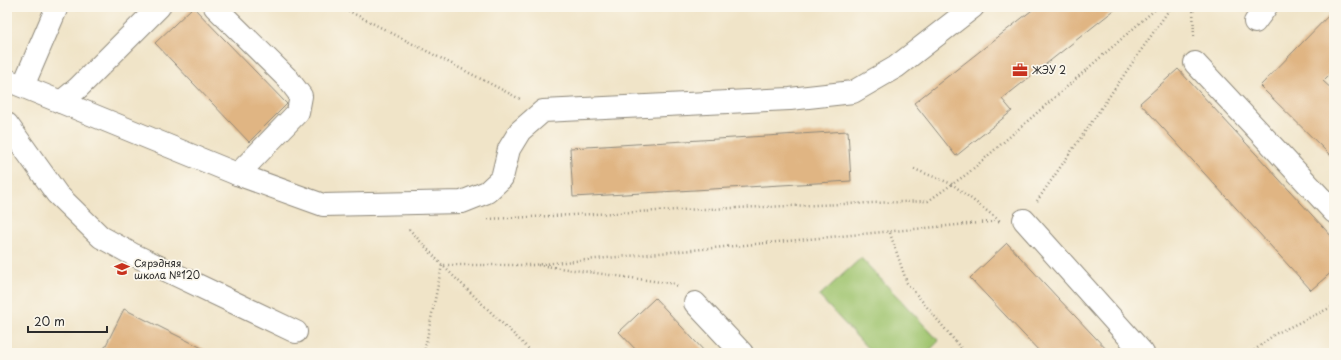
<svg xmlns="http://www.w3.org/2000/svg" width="1341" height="360" font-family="'Playpen Sans',sans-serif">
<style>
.green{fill:#a0c570;stroke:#66784e}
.building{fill:#e0b583}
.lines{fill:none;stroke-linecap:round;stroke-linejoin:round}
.minor-casing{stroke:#8e887a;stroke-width:24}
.path{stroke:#8e887a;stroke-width:2.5;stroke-dasharray:1 3;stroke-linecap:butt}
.minor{stroke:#fff;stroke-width:22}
.labels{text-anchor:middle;stroke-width:3.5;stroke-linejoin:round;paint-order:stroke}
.poi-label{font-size:10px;fill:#2b2b2b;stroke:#fbf7ec;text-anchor:start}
</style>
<rect width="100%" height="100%" fill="#fbf7ec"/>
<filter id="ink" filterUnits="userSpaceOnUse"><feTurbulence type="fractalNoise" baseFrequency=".025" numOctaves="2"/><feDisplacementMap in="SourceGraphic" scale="8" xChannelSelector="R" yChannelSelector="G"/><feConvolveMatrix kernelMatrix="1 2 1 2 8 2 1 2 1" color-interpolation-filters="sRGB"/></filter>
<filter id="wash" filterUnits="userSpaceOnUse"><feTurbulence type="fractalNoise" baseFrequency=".012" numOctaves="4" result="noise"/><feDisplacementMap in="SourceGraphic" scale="16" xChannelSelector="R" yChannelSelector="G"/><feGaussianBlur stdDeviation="0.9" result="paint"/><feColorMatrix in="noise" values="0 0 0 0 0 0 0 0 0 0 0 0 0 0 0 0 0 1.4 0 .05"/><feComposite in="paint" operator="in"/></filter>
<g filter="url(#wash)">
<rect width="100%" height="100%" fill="#f0e4c8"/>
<!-- green -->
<path class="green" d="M 861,258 L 939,341 L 927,353 L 872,353 L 819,296 Z"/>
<g id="blocks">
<!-- building -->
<g class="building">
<path d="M 193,7 L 287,104 L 249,142 L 155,43 Z"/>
<path d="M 1036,7 L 1118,7 L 1002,99 L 1012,111 L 956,156 L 914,103 Z"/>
<path d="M 1334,10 L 1334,70 L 1323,81 L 1334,91 L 1334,159 L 1260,86 Z"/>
<path d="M 1178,69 L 1334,239 L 1334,270 L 1311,290 L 1140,103 Z"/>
<path d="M 848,131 L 851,181 L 573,197 L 570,148 Z"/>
<path d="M 1007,243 L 1058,298 L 1110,353 L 1041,353 L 970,278 Z"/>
<path d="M 655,298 L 681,326 L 706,353 L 639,353 L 619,332 Z"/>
<path d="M 124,309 L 212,353 L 102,353 Z"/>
</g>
</g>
</g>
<g filter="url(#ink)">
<use href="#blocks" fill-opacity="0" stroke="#8e887a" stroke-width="1"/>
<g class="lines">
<!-- minor casing -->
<g class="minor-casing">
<g id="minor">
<path d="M 215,7 L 288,79 L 301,96 L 298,112 L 244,168 L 237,174"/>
<path d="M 1255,22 L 1266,7"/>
<path d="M 1195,63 L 1334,212"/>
<path d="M 7,80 L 237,174 L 323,205 L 462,202 L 487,192 L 502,178 L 509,149 L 520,131 L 543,111 L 790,99 L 853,92 L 896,67 L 973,7"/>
<path d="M 23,86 L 57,7"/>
<path d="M 61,102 L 78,88 L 159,7"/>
<path d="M 7,124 L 57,194 L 101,237 L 132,254 L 296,332"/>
<path d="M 1024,220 L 1143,353"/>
<path d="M 695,303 L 742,353"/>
</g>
</g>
<!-- path -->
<g class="path">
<path d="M 341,7 L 520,99"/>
<path d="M 1193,7 L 1194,38"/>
<path d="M 914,169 L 952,184 L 1000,221"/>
<path d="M 1037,201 L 1171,7"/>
<path d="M 488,219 L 678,210 L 928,201 L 967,174 L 1158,7"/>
<path d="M 409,229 L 442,265 L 533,353"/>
<path d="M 890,233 L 907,283 L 965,353"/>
<path d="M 532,265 L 1000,221"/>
<path d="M 538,265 L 675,284 L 678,288"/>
<path d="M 424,353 L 442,265 L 533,265"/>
<path d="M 1251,353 L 1275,334 L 1334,306"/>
</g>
<!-- minor -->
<use href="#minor" class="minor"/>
</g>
</g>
<!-- icons -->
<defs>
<g id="office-bare" transform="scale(1.2)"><path d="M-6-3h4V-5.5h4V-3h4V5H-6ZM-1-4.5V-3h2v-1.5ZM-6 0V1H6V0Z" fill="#c8321e" stroke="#fbf7ec" stroke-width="2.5" paint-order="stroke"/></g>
<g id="school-bare" transform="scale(1.2)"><path d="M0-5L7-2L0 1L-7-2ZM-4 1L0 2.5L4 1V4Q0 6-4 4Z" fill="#c8321e" stroke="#fbf7ec" stroke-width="2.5" paint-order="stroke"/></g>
</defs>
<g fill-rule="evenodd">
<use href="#office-bare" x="1020" y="70"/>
<use href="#school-bare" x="122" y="269"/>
</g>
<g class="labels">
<!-- poi labels -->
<g class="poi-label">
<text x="1032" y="74">ЖЭУ 2</text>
<text x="134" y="267">Сярэдняя<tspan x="134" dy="12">школа №120</tspan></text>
</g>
</g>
<!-- margin -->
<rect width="1341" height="360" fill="none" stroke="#fbf7ec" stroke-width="24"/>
<!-- scale -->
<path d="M28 326v6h79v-6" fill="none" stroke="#2b2b2b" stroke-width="2"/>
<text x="34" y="326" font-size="12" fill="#2b2b2b" stroke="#fbf7ec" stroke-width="3" paint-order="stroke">20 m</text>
</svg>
